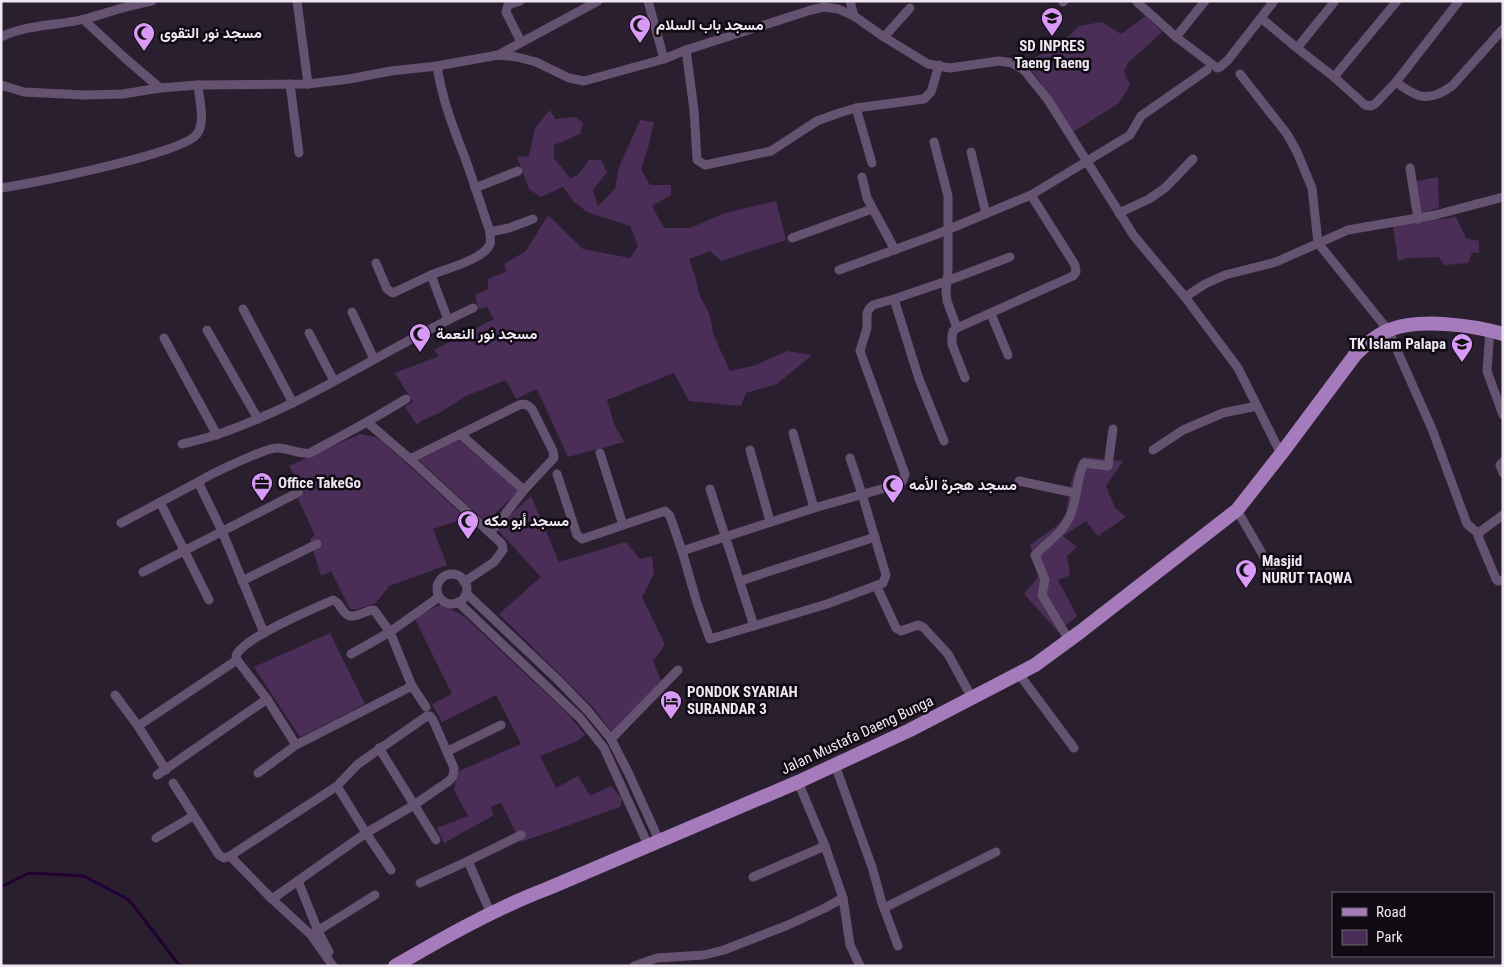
<svg xmlns="http://www.w3.org/2000/svg" width="1504" height="967" font-family="'Roboto Condensed',Vazirmatn,sans-serif">
<style>
.green{fill:#4a2e58}
.lines{fill:none;stroke-linecap:round;stroke-linejoin:round}
.stream{stroke:#230032;stroke-width:3}
.minor{stroke:#655170;stroke-width:9}
.primary{stroke:#a67bbc;stroke-width:14}
.labels{text-anchor:middle;stroke-width:5;stroke-linejoin:round;paint-order:stroke}
.poi-label{font-size:15px;font-weight:bold;fill:#eee7f2;stroke:#100b12;text-anchor:start}
.street-label{font-size:15px;fill:#eee7f2;stroke:#100b12}
</style>
<rect width="100%" height="100%" fill="#2a1f2f"/>
<!-- green -->
<g class="green">
<path d="M 1146,16 L 1162,32 L 1128,63 L 1124,71 L 1130,85 L 1119,103 L 1073,132 L 1037,77 L 1024,63 L 1061,44 L 1079,26 L 1102,22 L 1121,34 Z"/>
<path d="M 550,110 L 555,119 L 576,117 L 583,123 L 580,134 L 554,145 L 554,158 L 570,178 L 578,175 L 589,160 L 601,160 L 607,172 L 593,190 L 598,206 L 615,189 L 619,167 L 640,120 L 654,122 L 648,148 L 641,169 L 650,185 L 671,185 L 671,195 L 652,206 L 664,228 L 690,228 L 725,213 L 776,201 L 786,240 L 721,261 L 710,251 L 689,259 L 696,279 L 699,294 L 709,313 L 714,336 L 730,371 L 756,365 L 787,351 L 812,355 L 777,384 L 746,393 L 741,406 L 689,401 L 674,373 L 607,400 L 614,424 L 624,442 L 568,457 L 537,389 L 516,399 L 506,380 L 466,396 L 439,413 L 421,421 L 417,425 L 405,407 L 413,402 L 395,373 L 439,356 L 434,350 L 494,319 L 487,307 L 478,309 L 475,295 L 488,289 L 488,279 L 507,271 L 504,264 L 526,251 L 548,215 L 583,249 L 630,258 L 638,246 L 630,226 L 587,212 L 573,201 L 563,187 L 541,197 L 529,189 L 517,157 L 529,156 L 535,128 Z"/>
<path d="M 1438,177 L 1439,208 L 1420,213 L 1417,181 Z"/>
<path d="M 1456,217 L 1466,238 L 1479,241 L 1479,253 L 1472,253 L 1468,263 L 1444,265 L 1439,257 L 1407,258 L 1398,261 L 1393,226 Z"/>
<path d="M 360,434 L 375,437 L 383,442 L 466,518 L 433,529 L 447,565 L 389,586 L 376,603 L 358,609 L 350,609 L 331,571 L 321,576 L 310,539 L 315,535 L 298,499 L 305,493 L 289,466 Z"/>
<path d="M 459,440 L 519,491 L 486,522 L 419,460 Z"/>
<path d="M 1084,457 L 1123,461 L 1106,486 L 1115,508 L 1126,517 L 1098,536 L 1086,521 L 1063,536 L 1077,547 L 1067,556 L 1070,575 L 1058,580 L 1077,616 L 1058,632 L 1024,594 L 1039,576 L 1030,545 L 1058,525 L 1066,513 L 1071,483 L 1078,463 Z"/>
<path d="M 531,496 L 559,562 L 626,542 L 640,559 L 652,556 L 654,574 L 642,597 L 665,645 L 653,661 L 661,681 L 613,734 L 593,707 L 499,614 L 541,577 L 496,528 Z"/>
<path d="M 442,604 L 465,617 L 568,714 L 585,735 L 579,740 L 540,756 L 556,788 L 578,776 L 590,796 L 611,786 L 622,799 L 620,807 L 521,842 L 501,803 L 490,807 L 494,815 L 444,843 L 437,828 L 468,816 L 454,790 L 457,772 L 521,744 L 496,695 L 442,722 L 432,704 L 452,694 L 415,619 L 423,613 Z"/>
<path d="M 330,633 L 365,704 L 300,737 L 254,667 Z"/>
</g>
<g class="lines">
<!-- stream -->
<path class="stream" d="M 1,887 L 29,873 L 84,876 L 129,900 L 180,966"/>
<!-- minor -->
<g class="minor">
<path d="M 297,1 L 308,84"/>
<path d="M 520,1 L 508,5 L 506,12 L 521,42"/>
<path d="M 648,1 L 664,59"/>
<path d="M 850,1 L 854,16"/>
<path d="M 1138,1 L 1137,2 L 1176,37"/>
<path d="M 1205,1 L 1176,37 L 1217,68 L 1220,67 L 1228,60 L 1274,1"/>
<path d="M 1335,1 L 1297,48 L 1334,77 L 1365,105 L 1371,106 L 1375,104 L 1396,82 L 1459,1"/>
<path d="M 1063,2 L 1064,1"/>
<path d="M 1261,18 L 1297,48"/>
<path d="M 83,19 L 126,59 L 160,88"/>
<path d="M 1,37 C 28,24 57,26 85,19 C 107,13 129,5 152,1"/>
<path d="M 884,37 L 910,8"/>
<path d="M 686,50 L 694,110 L 697,160 L 705,165 L 771,151 L 817,121 L 839,113 L 856,108 L 924,99 L 931,92 L 939,65"/>
<path d="M 498,55 L 598,1"/>
<path d="M 1240,74 L 1287,134 L 1297,152 L 1312,188 L 1318,243 L 1388,330 L 1432,429 L 1467,524 L 1479,534"/>
<path d="M 1334,77 L 1397,1"/>
<path d="M 1396,82 C 1417,98 1428,103 1452,86 L 1503,29"/>
<path d="M 290,84 L 299,153"/>
<path d="M 1,85 L 24,92 L 84,95 L 123,94 L 160,88 L 198,85 L 308,84 L 349,79 L 391,71 L 437,66 L 498,55 L 517,57 L 536,62 L 569,78 L 584,81 L 664,59 L 686,50 L 811,10 L 824,7 L 838,9 L 854,16 L 884,37 L 928,64 L 950,68 L 999,61 L 1012,63 L 1024,70 L 1048,100 L 1134,236 L 1185,297 L 1238,368 L 1281,454"/>
<path d="M 856,108 L 872,163"/>
<path d="M 934,142 L 948,196 L 948,272 L 946,291 L 947,301 L 957,328 L 953,331 L 952,336 L 952,344 L 965,378"/>
<path d="M 971,152 L 986,214"/>
<path d="M 1410,168 L 1418,219"/>
<path d="M 862,177 L 867,198 L 895,250"/>
<path d="M 1,188 C 33,183 182,154 197,134 C 206,122 199,99 198,85"/>
<path d="M 475,188 L 518,171"/>
<path d="M 1119,213 L 1149,199 L 1165,188 L 1193,159"/>
<path d="M 490,232 L 509,228 L 533,219"/>
<path d="M 792,238 L 872,209"/>
<path d="M 376,263 L 387,289 L 393,293 L 431,275"/>
<path d="M 839,270 L 935,235 L 1031,195 L 1130,135 L 1141,116 L 1207,70"/>
<path d="M 1185,297 L 1205,284 L 1225,275 L 1276,262 L 1348,230 L 1435,215 L 1503,197"/>
<path d="M 243,309 L 293,403"/>
<path d="M 352,312 L 374,359"/>
<path d="M 991,314 L 1008,355"/>
<path d="M 448,320 L 473,308"/>
<path d="M 957,328 L 1073,276 L 1076,272 L 1075,265 L 1031,195"/>
<path d="M 207,330 L 258,419"/>
<path d="M 1490,330 L 1487,371 L 1503,415"/>
<path d="M 309,333 L 334,381"/>
<path d="M 164,338 L 217,435"/>
<path d="M 406,399 L 367,422 L 410,459 L 502,544 L 503,550 L 494,562 L 464,582 L 463,580"/>
<path d="M 793,433 L 814,508"/>
<path d="M 460,434 L 524,490"/>
<path d="M 944,441 L 919,379 L 894,299 L 947,281 L 1010,257"/>
<path d="M 182,444 C 194,441 207,438 219,434 C 300,406 372,358 448,320 L 431,275 C 445,269 485,259 490,244 C 491,240 490,236 490,232 C 482,208 474,183 465,158 C 453,127 442,99 437,66"/>
<path d="M 750,450 L 770,521"/>
<path d="M 1153,450 L 1183,430 L 1223,413 L 1257,406"/>
<path d="M 600,453 L 623,525"/>
<path d="M 410,459 L 519,405 C 525,403 528,405 532,409 L 553,451 L 554,458 L 524,490 L 491,532"/>
<path d="M 1503,462 L 1500,465 L 1503,473"/>
<path d="M 557,474 L 577,535 L 582,539 L 665,511 L 670,516 L 682,551 L 814,508 L 899,484 L 903,480 L 905,474 L 860,351 L 867,328 L 867,313 L 869,309 L 873,305 L 894,299"/>
<path d="M 1019,481 L 1075,493"/>
<path d="M 710,489 L 754,626"/>
<path d="M 160,502 L 209,600"/>
<path d="M 1237,510 L 1271,569"/>
<path d="M 1503,515 L 1481,531 L 1478,536 L 1496,579 L 1498,581 L 1503,580"/>
<path d="M 121,523 L 200,481"/>
<path d="M 682,551 L 697,603 L 710,639 L 827,604 L 883,583 L 886,575 L 862,494 L 850,458"/>
<path d="M 143,572 L 299,492"/>
<circle cx="452" cy="589" r="15"/>
<path d="M 242,581 L 317,544"/>
<path d="M 740,581 L 875,537"/>
<path d="M 877,587 L 896,628 L 901,631 L 918,625 L 923,627 L 948,654 L 972,698"/>
<path d="M 466,593 L 558,680 L 588,711 L 611,739 L 628,772 L 659,840"/>
<path d="M 458,602 L 580,718 L 604,748 L 648,845"/>
<path d="M 264,633 L 222,531 L 200,486 L 200,481 C 208,475 266,448 276,448 C 288,447 298,455 310,453 L 367,422"/>
<path d="M 1069,640 L 1042,595 L 1045,580 L 1035,555 C 1048,541 1065,532 1071,513 C 1078,497 1076,479 1084,463 L 1108,466 L 1113,429"/>
<path d="M 1019,674 L 1074,748"/>
<path d="M 412,686 L 426,707"/>
<path d="M 115,695 L 138,726"/>
<path d="M 267,699 L 237,660 L 236,656 C 242,638 313,609 333,600 C 341,602 341,614 350,616 C 358,617 366,610 374,610 L 390,632 L 351,654"/>
<path d="M 611,739 L 678,670"/>
<path d="M 379,748 L 436,840"/>
<path d="M 448,751 L 501,725"/>
<path d="M 835,765 L 872,867 L 882,903 L 898,946"/>
<path d="M 166,770 L 138,726 L 237,660"/>
<path d="M 258,773 L 296,745"/>
<path d="M 157,775 L 267,699 L 296,745 L 412,686 L 390,632 L 439,597"/>
<path d="M 798,782 L 825,846 L 843,898 L 850,945 L 860,966"/>
<path d="M 173,783 L 219,855 L 224,858 L 230,856 L 272,899 L 311,935 L 333,966"/>
<path d="M 156,838 L 193,816"/>
<path d="M 230,856 L 337,786 L 358,764 L 427,716 L 430,716 L 433,720 L 454,768 L 453,776 L 449,781 L 414,805 L 366,833 L 337,786"/>
<path d="M 753,877 L 825,846"/>
<path d="M 298,881 L 318,931 L 329,952"/>
<path d="M 420,883 L 468,861"/>
<path d="M 272,899 L 366,833 L 391,870"/>
<path d="M 884,908 L 996,852"/>
<path d="M 491,914 L 468,861 L 521,835"/>
<path d="M 314,933 L 375,895"/>
<path d="M 634,966 L 657,958 L 704,955 L 724,950 L 788,925 L 823,909 L 843,898"/>
</g>
<!-- primary -->
<path class="primary" d="M 395,966 C 445,937 496,908 549,888 L 798,782 L 910,730 L 1035,665 L 1080,632 L 1237,510 L 1281,454 L 1355,355 C 1365,345 1376,335 1389,330 C 1419,318 1473,325 1503,334"/>
</g>
<!-- icons -->
<defs>
<g id="school-pin" transform="scale(1.125)"><path d="M0 17L-7.5 6A9.5 9.5 0 1 1 7.5 6Z" fill="#d99af7" stroke="#100b12"/><path d="M0-5L7-2L0 1L-7-2ZM-4 1L0 2.5L4 1V4Q0 6-4 4Z" fill="#111"/></g>
<g id="mosque-pin" transform="scale(1.125)"><path d="M0 17L-7.5 6A9.5 9.5 0 1 1 7.5 6Z" fill="#d99af7" stroke="#100b12"/><path d="M3.5-4.9A6 6 0 1 0 3.5 4.9A5 5 0 1 1 3.5-4.9Z" fill="#111"/></g>
<g id="office-pin" transform="scale(1.125)"><path d="M0 17L-7.5 6A9.5 9.5 0 1 1 7.5 6Z" fill="#d99af7" stroke="#100b12"/><path d="M-6-3h4V-5.5h4V-3h4V5H-6ZM-1-4.5V-3h2v-1.5ZM-6 0V1H6V0Z" fill="#111"/></g>
<g id="hotel-pin" transform="scale(1.125)"><path d="M0 17L-7.5 6A9.5 9.5 0 1 1 7.5 6Z" fill="#d99af7" stroke="#100b12"/><path d="M-6-4.5h1.5V1H6V5H4.5V3h-9V5H-6ZM-4 0a1.8 1.8 0 1 1 3.6 0ZM.5 0V-2.5h3Q6-2.5 6 0Z" fill="#111"/></g>
</defs>
<g fill-rule="evenodd">
<use href="#school-pin" x="1052" y="18"/>
<use href="#mosque-pin" x="640" y="25"/>
<use href="#mosque-pin" x="144" y="33"/>
<use href="#mosque-pin" x="420" y="334"/>
<use href="#school-pin" x="1462" y="344"/>
<use href="#office-pin" x="262" y="483"/>
<use href="#mosque-pin" x="893" y="485"/>
<use href="#mosque-pin" x="468" y="521"/>
<use href="#mosque-pin" x="1246" y="570"/>
<use href="#hotel-pin" x="671" y="701"/>
</g>
<g class="labels">
<!-- poi labels -->
<g class="poi-label">
<text x="656" y="30">مسجد باب السلام</text>
<text x="160" y="38">مسجد نور التقوى</text>
<text x="1052" y="51" text-anchor="middle">SD INPRES<tspan x="1052" dy="17">Taeng Taeng</tspan></text>
<text x="436" y="339">مسجد نور النعمة</text>
<text x="1446" y="349" text-anchor="end">TK Islam Palapa</text>
<text x="278" y="488">Office TakeGo</text>
<text x="909" y="490">مسجد هجرة الأمه</text>
<text x="484" y="526">مسجد أبو مكه</text>
<text x="1262" y="566">Masjid<tspan x="1262" dy="17">NURUT TAQWA</tspan></text>
<text x="687" y="697">PONDOK SYARIAH<tspan x="687" dy="17">SURANDAR 3</tspan></text>
</g>
<!-- street labels -->
<g class="street-label">
<text transform="translate(857 735) rotate(-25)" y="5">Jalan Mustafa Daeng Bunga</text>
</g>
</g>
<!-- border -->
<rect width="1504" height="967" fill="none" stroke="#eee7f2" stroke-width="5"/>
<!-- legend -->
<rect x="1332" y="892" width="162" height="65" fill="#100b12" stroke="#69636c"/>
<rect x="1342" y="908" width="25" height="8" fill="#a67bbc" stroke="#69636c"/>
<text x="1376" y="917" font-size="15" fill="#eee7f2">Road</text>
<rect x="1342" y="930" width="25" height="15" fill="#4a2e58" stroke="#69636c"/>
<text x="1376" y="942" font-size="15" fill="#eee7f2">Park</text>
</svg>
